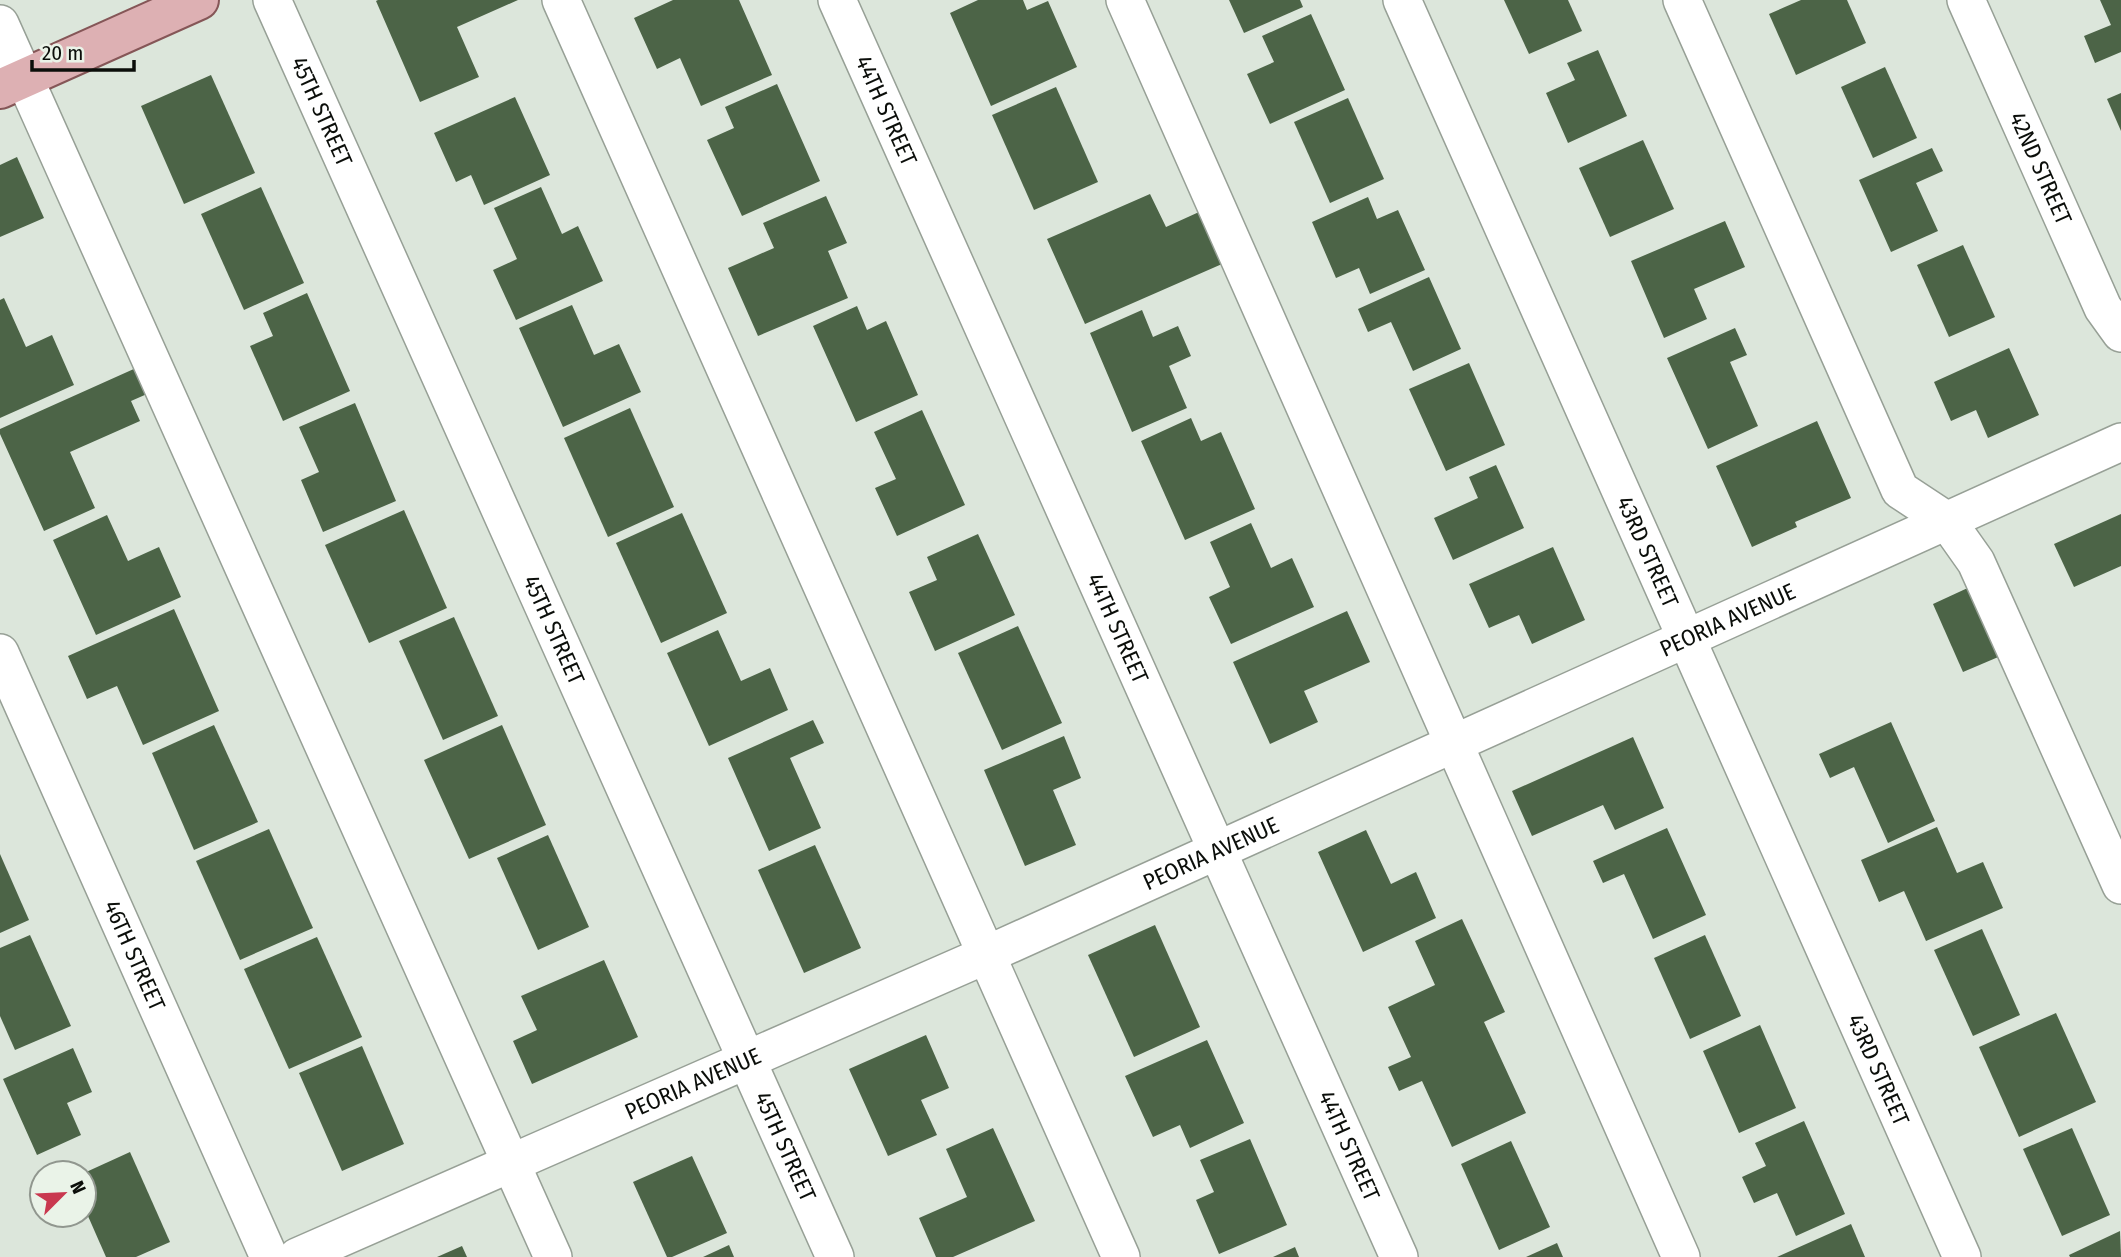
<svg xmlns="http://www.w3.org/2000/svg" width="2121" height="1257" font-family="'Fira Sans Condensed',sans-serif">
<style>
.building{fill:#4c6447}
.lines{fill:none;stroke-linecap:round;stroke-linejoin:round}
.minor-casing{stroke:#97a096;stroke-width:40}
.major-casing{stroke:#855657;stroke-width:42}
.minor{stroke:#fff;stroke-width:37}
.major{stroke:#ddb0b3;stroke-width:38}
.labels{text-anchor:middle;stroke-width:7;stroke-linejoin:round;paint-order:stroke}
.street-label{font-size:23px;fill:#0b0e0a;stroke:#eaf3e8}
</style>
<rect width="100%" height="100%" fill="#dce6db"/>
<!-- building -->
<g class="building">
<path d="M 378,0 L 518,0 L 457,27 L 479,77 L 420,102 L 376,1 Z"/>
<path d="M 673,0 L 739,0 L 772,75 L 701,106 L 680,58 L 657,69 L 634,18 Z"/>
<path d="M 978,0 L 1023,0 L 1027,10 L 1048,1 L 1077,67 L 991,106 L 950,13 Z"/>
<path d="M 1229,0 L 1300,0 L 1303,7 L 1244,33 Z"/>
<path d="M 1504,0 L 1568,0 L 1582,31 L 1529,54 Z"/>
<path d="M 1801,0 L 1847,0 L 1866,43 L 1796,75 L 1769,14 Z"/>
<path d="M 2100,0 L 2121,0 L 2121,52 L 2095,63 L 2084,36 L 2111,25 Z"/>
<path d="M 1311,14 L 1345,90 L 1270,124 L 1247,74 L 1274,62 L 1262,36 Z"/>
<path d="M 1598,50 L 1627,116 L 1568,143 L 1546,93 L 1575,80 L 1567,63 Z"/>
<path d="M 1885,67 L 1917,138 L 1873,158 L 1841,87 Z"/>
<path d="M 211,75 L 255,173 L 184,204 L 141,106 Z"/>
<path d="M 777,84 L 820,181 L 742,216 L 707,140 L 734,128 L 725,107 Z"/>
<path d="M 1056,87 L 1098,182 L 1034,210 L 992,115 Z"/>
<path d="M 2121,93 L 2121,131 L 2107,99 Z"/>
<path d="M 515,97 L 550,175 L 484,205 L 471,175 L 456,182 L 434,133 Z"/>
<path d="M 1348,98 L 1384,179 L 1330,203 L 1294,122 Z"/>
<path d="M 1643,140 L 1674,209 L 1610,237 L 1579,168 Z"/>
<path d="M 1932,148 L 1943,171 L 1916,183 L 1938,231 L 1891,252 L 1859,180 Z"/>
<path d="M 17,157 L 44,218 L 0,237 L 0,165 Z"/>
<path d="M 261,187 L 304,283 L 244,310 L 201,214 Z"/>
<path d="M 541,187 L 562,234 L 578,226 L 603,281 L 516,320 L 493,270 L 517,259 L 494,208 Z"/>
<path d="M 1150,194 L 1166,227 L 1199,212 L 1222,264 L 1085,324 L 1047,239 Z"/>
<path d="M 826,196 L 847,243 L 828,251 L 848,298 L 758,336 L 728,268 L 774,248 L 763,223 Z"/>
<path d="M 1368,197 L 1377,219 L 1398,210 L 1425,270 L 1370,294 L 1359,268 L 1336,278 L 1312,222 Z"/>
<path d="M 1725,221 L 1745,267 L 1694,289 L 1707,319 L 1664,338 L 1631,261 Z"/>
<path d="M 1963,245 L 1995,317 L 1949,337 L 1917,265 Z"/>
<path d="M 1429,277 L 1461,349 L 1413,371 L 1391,322 L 1368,332 L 1358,309 Z"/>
<path d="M 307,293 L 350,391 L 283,421 L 250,346 L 273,336 L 263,313 Z"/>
<path d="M 4,298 L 26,347 L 52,335 L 74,385 L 0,418 L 0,300 Z"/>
<path d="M 572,305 L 594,355 L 619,344 L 641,392 L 563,427 L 519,328 Z"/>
<path d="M 857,306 L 867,330 L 886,321 L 918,395 L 856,422 L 813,326 Z"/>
<path d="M 1142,310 L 1153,337 L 1178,326 L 1191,356 L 1169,366 L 1187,408 L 1132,432 L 1090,333 Z"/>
<path d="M 1735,328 L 1747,355 L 1730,362 L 1758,426 L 1708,449 L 1667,358 Z"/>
<path d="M 2009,348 L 2039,415 L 1988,438 L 1976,410 L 1951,421 L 1934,382 Z"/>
<path d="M 1469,363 L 1505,445 L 1446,471 L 1409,389 Z"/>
<path d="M 136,368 L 147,394 L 131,401 L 140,421 L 70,452 L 95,508 L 44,531 L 0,434 L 0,429 Z"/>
<path d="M 355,403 L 396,501 L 323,532 L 301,480 L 319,472 L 299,427 Z"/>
<path d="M 630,408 L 674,507 L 608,537 L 564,438 Z"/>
<path d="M 922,410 L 965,505 L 897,536 L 875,488 L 896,479 L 874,432 Z"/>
<path d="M 1191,418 L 1201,441 L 1221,432 L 1255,509 L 1185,540 L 1141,441 Z"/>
<path d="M 1817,421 L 1851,498 L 1795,522 L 1797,527 L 1752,547 L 1716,466 Z"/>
<path d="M 1496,465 L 1524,528 L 1453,560 L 1434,518 L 1478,498 L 1469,477 Z"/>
<path d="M 404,510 L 447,608 L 369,643 L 325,545 Z"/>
<path d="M 682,513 L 727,613 L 661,643 L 616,543 Z"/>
<path d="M 2121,514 L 2121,566 L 2074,587 L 2054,544 Z"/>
<path d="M 107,515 L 128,561 L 159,547 L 181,597 L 96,635 L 53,540 Z"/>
<path d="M 1251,523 L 1271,568 L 1292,558 L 1314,607 L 1231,644 L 1209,597 L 1230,587 L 1210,542 Z"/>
<path d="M 978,534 L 1015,615 L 935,651 L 909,592 L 937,580 L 927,557 Z"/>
<path d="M 1553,547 L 1585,620 L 1532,644 L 1519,615 L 1489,628 L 1469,584 Z"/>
<path d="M 1972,586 L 2003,655 L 1963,672 L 1933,604 Z"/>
<path d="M 174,609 L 219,711 L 143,745 L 117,686 L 87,699 L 68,656 Z"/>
<path d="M 1347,611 L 1370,662 L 1304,691 L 1318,722 L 1270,744 L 1233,662 Z"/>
<path d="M 454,617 L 498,716 L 443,740 L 399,641 Z"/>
<path d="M 1018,626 L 1062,723 L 1002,750 L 958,653 Z"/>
<path d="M 718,630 L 741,681 L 770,668 L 788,710 L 709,746 L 667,653 Z"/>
<path d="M 813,720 L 824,743 L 790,758 L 821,828 L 769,851 L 728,758 Z"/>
<path d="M 1891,722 L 1935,821 L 1888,843 L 1854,767 L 1830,778 L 1819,754 Z"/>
<path d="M 214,725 L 258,822 L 194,850 L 152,753 Z"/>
<path d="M 502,725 L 546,825 L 469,859 L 424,760 Z"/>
<path d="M 1064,736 L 1081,778 L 1053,790 L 1076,845 L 1025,866 L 984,770 Z"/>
<path d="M 1633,737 L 1664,808 L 1615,830 L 1603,805 L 1532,836 L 1512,791 Z"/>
<path d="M 1937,827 L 1957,873 L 1983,862 L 2003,908 L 1926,941 L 1904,891 L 1879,902 L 1861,860 Z"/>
<path d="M 1667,828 L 1706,915 L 1653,939 L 1624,874 L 1603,883 L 1593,861 Z"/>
<path d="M 269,829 L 313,928 L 240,960 L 196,861 Z"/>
<path d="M 1366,830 L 1391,884 L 1416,872 L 1436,918 L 1363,952 L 1318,852 Z"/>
<path d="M 548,835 L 589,927 L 538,950 L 497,858 Z"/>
<path d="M 815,845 L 861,948 L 804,973 L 758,870 Z"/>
<path d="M 0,854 L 29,920 L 0,933 Z"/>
<path d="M 1462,919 L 1505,1012 L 1484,1022 L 1526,1113 L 1452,1147 L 1422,1081 L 1399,1091 L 1388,1067 L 1411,1057 L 1388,1007 L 1435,985 L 1415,941 Z"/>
<path d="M 1155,925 L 1200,1027 L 1134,1057 L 1088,955 Z"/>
<path d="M 1982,929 L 2020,1015 L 1973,1036 L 1934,950 Z"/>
<path d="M 30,935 L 71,1026 L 15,1050 L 0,1016 L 0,948 Z"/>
<path d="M 1705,935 L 1741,1016 L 1690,1039 L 1654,958 Z"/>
<path d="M 317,937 L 362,1037 L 289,1069 L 244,969 Z"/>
<path d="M 604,960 L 638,1037 L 532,1084 L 513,1041 L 537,1030 L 521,996 Z"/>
<path d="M 2056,1013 L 2096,1102 L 2019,1137 L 1979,1047 Z"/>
<path d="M 1760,1025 L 1796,1108 L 1739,1133 L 1703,1051 Z"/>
<path d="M 926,1035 L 949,1088 L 921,1100 L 937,1135 L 888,1156 L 849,1069 Z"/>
<path d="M 1207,1040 L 1244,1123 L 1190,1148 L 1180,1125 L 1153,1137 L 1125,1076 Z"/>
<path d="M 362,1046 L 404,1144 L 342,1171 L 299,1073 Z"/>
<path d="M 73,1048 L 92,1092 L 67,1103 L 81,1135 L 37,1155 L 3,1079 Z"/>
<path d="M 1804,1121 L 1845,1214 L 1796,1236 L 1777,1193 L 1754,1203 L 1742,1177 L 1766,1166 L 1755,1143 Z"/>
<path d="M 993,1128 L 1035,1221 L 953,1257 L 936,1257 L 919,1218 L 967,1197 L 946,1149 Z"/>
<path d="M 2072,1128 L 2110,1215 L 2062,1236 L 2023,1149 Z"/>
<path d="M 1250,1139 L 1287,1225 L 1219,1254 L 1196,1200 L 1214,1192 L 1200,1160 Z"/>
<path d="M 1511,1141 L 1550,1227 L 1499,1250 L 1461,1164 Z"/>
<path d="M 130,1152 L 170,1242 L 136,1257 L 106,1257 L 84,1207 L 84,1173 Z"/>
<path d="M 692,1156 L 727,1233 L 672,1257 L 667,1257 L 633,1182 Z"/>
<path d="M 1851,1224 L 1865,1257 L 1777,1257 Z"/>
<path d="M 2120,1231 L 2121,1257 L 2070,1257 L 2069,1255 Z"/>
<path d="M 1557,1243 L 1563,1257 L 1526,1257 Z"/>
<path d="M 729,1245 L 734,1257 L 703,1257 Z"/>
<path d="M 462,1246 L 467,1257 L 437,1257 Z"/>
<path d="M 1295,1247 L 1299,1257 L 1273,1257 Z"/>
</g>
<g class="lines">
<!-- minor casing -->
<g class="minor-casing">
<g id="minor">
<path id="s1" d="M 272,0 L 835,1257"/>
<path d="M 561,0 L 1121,1257"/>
<path id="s2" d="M 837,0 L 1399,1257"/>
<path d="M 1125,0 L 1681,1257"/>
<path id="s3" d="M 1402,0 L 1962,1257"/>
<path d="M 1682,0 L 1900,490 L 1947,521 L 1976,562 L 2121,885"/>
<path id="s4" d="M 1966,0 L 2103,308 L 2121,333"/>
<path d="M 0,24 L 553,1257"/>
<path id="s5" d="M 0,653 L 269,1257"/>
<path id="s6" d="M 297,1257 L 986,955 L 2121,442"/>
</g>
</g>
<!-- major casing -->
<g class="major-casing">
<path id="major" d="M 0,89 L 199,0"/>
</g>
<!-- minor -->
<use href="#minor" class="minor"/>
<!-- major -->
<use href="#major" class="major"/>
</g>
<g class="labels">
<!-- street labels -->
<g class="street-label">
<text dy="8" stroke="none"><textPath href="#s1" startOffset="122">45TH STREET</textPath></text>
<text dy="8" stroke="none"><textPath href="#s2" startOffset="121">44TH STREET</textPath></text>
<text dy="8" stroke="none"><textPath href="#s4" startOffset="184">42ND STREET</textPath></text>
<text dy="8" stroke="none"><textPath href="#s3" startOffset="604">43RD STREET</textPath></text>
<text dy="8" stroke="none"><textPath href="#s6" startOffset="1566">PEORIA AVENUE</textPath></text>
<text dy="8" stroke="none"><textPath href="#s1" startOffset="690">45TH STREET</textPath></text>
<text dy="8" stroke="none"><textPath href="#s2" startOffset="688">44TH STREET</textPath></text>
<text dy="8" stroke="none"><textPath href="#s6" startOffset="999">PEORIA AVENUE</textPath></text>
<text dy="8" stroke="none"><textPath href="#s5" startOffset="331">46TH STREET</textPath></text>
<text dy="8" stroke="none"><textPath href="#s3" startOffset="1171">43RD STREET</textPath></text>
<text dy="8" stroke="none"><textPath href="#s6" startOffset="432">PEORIA AVENUE</textPath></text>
<text dy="8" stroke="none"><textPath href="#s1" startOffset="1256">45TH STREET</textPath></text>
<text dy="8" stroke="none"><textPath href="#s2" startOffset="1255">44TH STREET</textPath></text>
</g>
</g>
<!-- north arrow -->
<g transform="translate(63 1194) rotate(66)"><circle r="33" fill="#eaf3e8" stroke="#91978f" stroke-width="2"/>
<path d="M0-5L12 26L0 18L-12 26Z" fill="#c9384f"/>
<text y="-10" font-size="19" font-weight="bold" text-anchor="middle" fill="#0b0e0a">N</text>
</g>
<!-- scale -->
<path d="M32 60v10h102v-10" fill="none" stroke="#0b0e0a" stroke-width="3.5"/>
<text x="42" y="60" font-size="21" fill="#0b0e0a" stroke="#eaf3e8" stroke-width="5" paint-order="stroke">20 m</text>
</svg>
